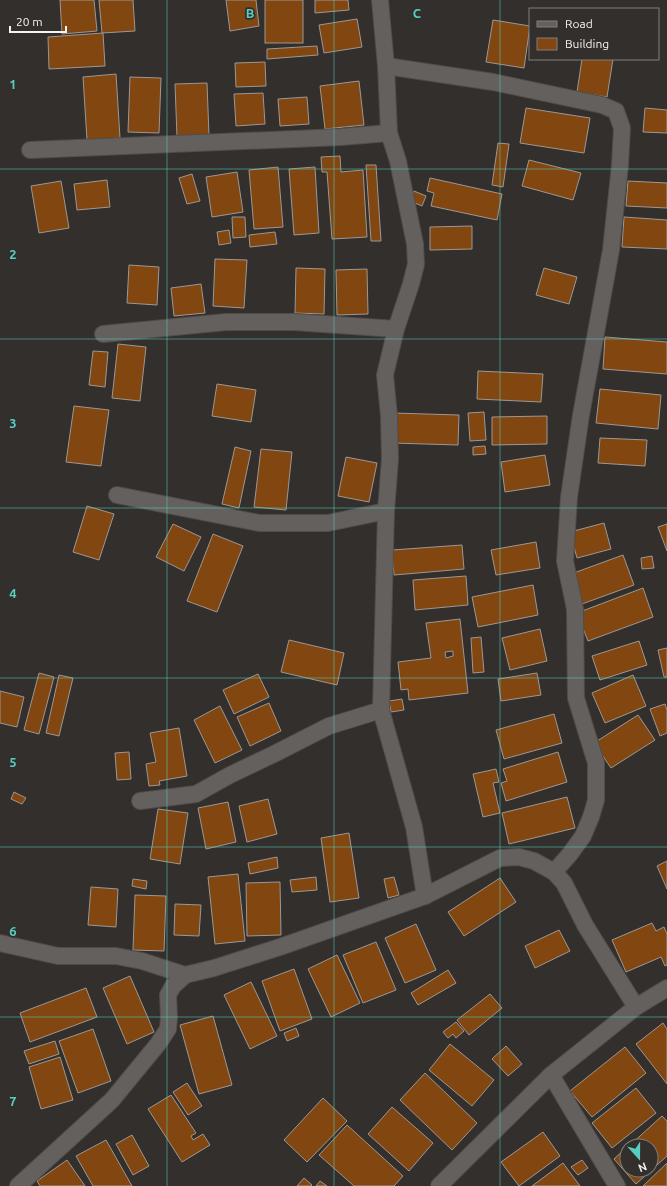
<svg xmlns="http://www.w3.org/2000/svg" width="667" height="1186" font-family="Ubuntu,sans-serif">
<style>
.building{fill:#824610;stroke:#9c9895;fill-rule:evenodd}
.lines{fill:none;stroke-linecap:round;stroke-linejoin:round}
.minor-casing{stroke:#4f4c4a;stroke-width:18}
.minor{stroke:#64605e;stroke-width:16}
.grid{fill:none;stroke:#58cec0;stroke-width:1;stroke-opacity:0.55}
.grid-label{font-size:13px;text-anchor:middle;font-weight:bold;fill:#58cec0;stroke:#322f2d;stroke-width:3.5;stroke-linejoin:round;paint-order:stroke}
</style>
<rect width="100%" height="100%" fill="#322f2d"/>
<!-- building -->
<g class="building">
<path d="M 60,0 L 94,0 L 97,31 L 62,34 Z"/>
<path d="M 99,0 L 133,0 L 135,31 L 102,33 Z"/>
<path d="M 226,0 L 256,0 L 259,26 L 230,31 Z"/>
<rect x="265" y="0" width="38" height="43"/>
<path d="M 315,0 L 348,0 L 349,10 L 315,13 Z"/>
<path d="M 357,19 L 362,47 L 324,53 L 319,25 Z"/>
<path d="M 493,20 L 530,26 L 524,68 L 486,62 Z"/>
<path d="M 103,33 L 105,66 L 49,69 L 48,37 Z"/>
<path d="M 317,46 L 318,55 L 267,59 L 267,49 Z"/>
<path d="M 582,59 L 613,59 L 607,97 L 577,92 Z"/>
<path d="M 265,62 L 266,86 L 236,87 L 235,63 Z"/>
<path d="M 116,74 L 120,138 L 87,140 L 83,77 Z"/>
<path d="M 130,77 L 161,78 L 159,133 L 128,132 Z"/>
<path d="M 359,81 L 364,125 L 325,129 L 320,86 Z"/>
<path d="M 207,83 L 209,136 L 177,137 L 175,84 Z"/>
<path d="M 263,93 L 265,124 L 236,126 L 234,94 Z"/>
<path d="M 307,97 L 309,124 L 280,126 L 278,99 Z"/>
<path d="M 526,108 L 590,118 L 584,153 L 520,143 Z"/>
<path d="M 645,108 L 667,110 L 667,133 L 643,132 Z"/>
<path d="M 498,143 L 509,144 L 503,187 L 492,185 Z"/>
<path d="M 340,156 L 341,172 L 363,170 L 367,237 L 332,239 L 327,172 L 322,172 L 321,157 Z"/>
<path d="M 529,160 L 581,173 L 573,200 L 522,186 Z"/>
<path d="M 366,165 L 376,165 L 381,241 L 371,241 Z"/>
<path d="M 278,167 L 283,227 L 254,229 L 249,170 Z"/>
<path d="M 315,167 L 319,233 L 294,235 L 289,169 Z"/>
<path d="M 237,172 L 243,212 L 212,217 L 206,177 Z"/>
<path d="M 192,174 L 200,201 L 187,204 L 179,178 Z"/>
<path d="M 430,178 L 502,194 L 497,220 L 431,206 L 434,193 L 427,191 Z"/>
<path d="M 107,180 L 110,207 L 77,210 L 74,184 Z"/>
<path d="M 61,181 L 69,228 L 39,233 L 31,186 Z"/>
<path d="M 628,181 L 667,183 L 667,208 L 626,206 Z"/>
<path d="M 414,191 L 426,196 L 422,206 L 410,201 Z"/>
<path d="M 232,217 L 245,217 L 246,237 L 233,238 Z"/>
<path d="M 624,217 L 667,220 L 667,249 L 622,247 Z"/>
<path d="M 472,226 L 472,249 L 430,250 L 430,227 Z"/>
<path d="M 229,230 L 231,243 L 219,245 L 217,232 Z"/>
<path d="M 275,232 L 277,244 L 250,247 L 249,235 Z"/>
<path d="M 215,259 L 247,260 L 244,308 L 213,306 Z"/>
<path d="M 129,265 L 159,267 L 157,305 L 127,303 Z"/>
<path d="M 296,268 L 325,269 L 324,314 L 295,313 Z"/>
<path d="M 544,268 L 577,277 L 569,304 L 536,295 Z"/>
<path d="M 367,269 L 368,314 L 337,315 L 336,270 Z"/>
<path d="M 201,284 L 205,313 L 174,316 L 171,288 Z"/>
<path d="M 605,337 L 667,342 L 667,374 L 603,369 Z"/>
<path d="M 118,344 L 146,347 L 140,401 L 112,398 Z"/>
<path d="M 93,351 L 108,352 L 105,387 L 89,385 Z"/>
<path d="M 478,371 L 543,374 L 541,402 L 477,399 Z"/>
<path d="M 217,384 L 256,390 L 251,422 L 212,416 Z"/>
<path d="M 600,389 L 661,395 L 658,429 L 596,423 Z"/>
<path d="M 74,406 L 109,410 L 101,466 L 66,462 Z"/>
<path d="M 484,412 L 486,440 L 470,441 L 468,413 Z"/>
<path d="M 393,413 L 459,415 L 458,445 L 392,443 Z"/>
<path d="M 547,416 L 547,444 L 492,445 L 492,417 Z"/>
<path d="M 600,438 L 647,440 L 645,466 L 598,463 Z"/>
<path d="M 485,446 L 486,454 L 473,455 L 473,447 Z"/>
<path d="M 235,447 L 251,451 L 239,508 L 222,504 Z"/>
<path d="M 261,449 L 292,452 L 286,510 L 254,507 Z"/>
<path d="M 545,455 L 550,485 L 505,492 L 501,462 Z"/>
<path d="M 346,457 L 377,463 L 369,502 L 338,496 Z"/>
<path d="M 87,506 L 114,514 L 99,560 L 73,552 Z"/>
<path d="M 604,523 L 611,549 L 577,558 L 570,532 Z"/>
<path d="M 173,524 L 201,537 L 184,571 L 156,557 Z"/>
<path d="M 667,524 L 667,551 L 658,527 Z"/>
<path d="M 213,534 L 243,546 L 217,612 L 187,601 Z"/>
<path d="M 536,542 L 540,568 L 496,575 L 491,550 Z"/>
<path d="M 462,545 L 464,569 L 394,575 L 392,550 Z"/>
<path d="M 623,555 L 634,585 L 582,604 L 571,574 Z"/>
<path d="M 652,556 L 654,568 L 642,569 L 641,558 Z"/>
<path d="M 466,576 L 468,605 L 415,610 L 413,580 Z"/>
<path d="M 533,585 L 538,615 L 478,627 L 472,597 Z"/>
<path d="M 643,588 L 653,617 L 588,641 L 577,613 Z"/>
<path d="M 460,619 L 468,693 L 409,700 L 408,689 L 401,690 L 398,662 L 431,658 L 426,623 ZM 453,651 L 453,656 L 446,658 L 445,652 Z"/>
<path d="M 540,629 L 547,661 L 510,670 L 502,638 Z"/>
<path d="M 481,637 L 484,672 L 473,673 L 471,638 Z"/>
<path d="M 289,640 L 344,653 L 337,685 L 281,672 Z"/>
<path d="M 639,641 L 647,665 L 600,680 L 592,656 Z"/>
<path d="M 667,648 L 667,677 L 664,677 L 658,650 Z"/>
<path d="M 39,673 L 54,677 L 39,734 L 24,730 Z"/>
<path d="M 537,673 L 541,695 L 501,701 L 498,679 Z"/>
<path d="M 258,674 L 269,697 L 234,714 L 223,690 Z"/>
<path d="M 59,675 L 73,678 L 59,736 L 46,733 Z"/>
<path d="M 633,675 L 646,706 L 605,723 L 592,693 Z"/>
<path d="M 0,691 L 24,697 L 17,727 L 0,723 Z"/>
<path d="M 402,699 L 404,710 L 391,712 L 389,701 Z"/>
<path d="M 269,703 L 281,731 L 250,746 L 237,717 Z"/>
<path d="M 665,704 L 667,710 L 667,733 L 660,736 L 650,709 Z"/>
<path d="M 220,706 L 242,750 L 215,763 L 194,720 Z"/>
<path d="M 554,714 L 562,743 L 504,759 L 496,730 Z"/>
<path d="M 638,715 L 655,740 L 611,768 L 594,743 Z"/>
<path d="M 179,728 L 187,776 L 159,781 L 160,785 L 149,786 L 146,764 L 156,762 L 150,733 Z"/>
<path d="M 129,752 L 131,779 L 117,780 L 115,753 Z"/>
<path d="M 558,752 L 567,782 L 506,801 L 501,783 L 507,781 L 503,769 Z"/>
<path d="M 496,769 L 499,782 L 493,783 L 500,813 L 483,817 L 473,774 Z"/>
<path d="M 14,792 L 26,798 L 22,804 L 11,799 Z"/>
<path d="M 567,797 L 575,828 L 509,844 L 502,813 Z"/>
<path d="M 268,799 L 277,834 L 247,842 L 239,806 Z"/>
<path d="M 228,802 L 236,842 L 206,849 L 198,808 Z"/>
<path d="M 158,809 L 188,813 L 180,864 L 150,859 Z"/>
<path d="M 349,833 L 359,898 L 330,902 L 321,838 Z"/>
<path d="M 277,857 L 278,868 L 250,874 L 248,863 Z"/>
<path d="M 667,861 L 667,889 L 657,866 Z"/>
<path d="M 238,874 L 245,941 L 215,944 L 208,877 Z"/>
<path d="M 316,877 L 317,890 L 292,892 L 290,880 Z"/>
<path d="M 394,877 L 399,895 L 388,898 L 384,879 Z"/>
<path d="M 500,878 L 516,902 L 464,936 L 448,912 Z"/>
<path d="M 133,879 L 147,881 L 146,889 L 132,886 Z"/>
<path d="M 280,882 L 281,935 L 247,936 L 246,883 Z"/>
<path d="M 91,887 L 118,889 L 116,927 L 88,925 Z"/>
<path d="M 135,895 L 166,896 L 164,951 L 133,950 Z"/>
<path d="M 175,904 L 201,905 L 199,936 L 174,935 Z"/>
<path d="M 652,923 L 656,931 L 664,927 L 667,934 L 667,965 L 665,966 L 661,957 L 626,972 L 612,940 Z"/>
<path d="M 416,924 L 436,970 L 405,983 L 385,938 Z"/>
<path d="M 559,930 L 570,951 L 535,968 L 525,946 Z"/>
<path d="M 376,942 L 396,990 L 363,1003 L 343,955 Z"/>
<path d="M 337,955 L 360,1003 L 331,1017 L 308,969 Z"/>
<path d="M 294,969 L 312,1019 L 280,1031 L 262,981 Z"/>
<path d="M 448,970 L 456,983 L 418,1005 L 411,993 Z"/>
<path d="M 130,976 L 154,1032 L 127,1044 L 103,988 Z"/>
<path d="M 251,982 L 277,1036 L 250,1049 L 224,995 Z"/>
<path d="M 86,988 L 97,1017 L 30,1042 L 20,1013 Z"/>
<path d="M 490,994 L 502,1008 L 469,1035 L 457,1020 Z"/>
<path d="M 213,1016 L 232,1085 L 199,1094 L 180,1025 Z"/>
<path d="M 456,1022 L 464,1031 L 456,1038 L 453,1034 L 448,1038 L 443,1032 Z"/>
<path d="M 663,1023 L 667,1029 L 667,1084 L 636,1044 Z"/>
<path d="M 296,1028 L 299,1036 L 287,1041 L 284,1033 Z"/>
<path d="M 93,1029 L 111,1081 L 78,1093 L 59,1041 Z"/>
<path d="M 55,1041 L 59,1054 L 29,1064 L 24,1051 Z"/>
<path d="M 450,1044 L 494,1080 L 472,1106 L 429,1070 Z"/>
<path d="M 506,1046 L 522,1064 L 508,1076 L 492,1059 Z"/>
<path d="M 625,1047 L 646,1073 L 592,1117 L 570,1091 Z"/>
<path d="M 60,1057 L 73,1100 L 41,1109 L 29,1067 Z"/>
<path d="M 425,1073 L 477,1123 L 452,1150 L 400,1100 Z"/>
<path d="M 187,1083 L 202,1106 L 188,1115 L 173,1092 Z"/>
<path d="M 636,1088 L 656,1113 L 612,1148 L 592,1123 Z"/>
<path d="M 171,1095 L 196,1133 L 191,1136 L 193,1140 L 203,1134 L 210,1145 L 182,1162 L 148,1109 Z"/>
<path d="M 323,1098 L 347,1121 L 307,1162 L 284,1140 Z"/>
<path d="M 392,1107 L 433,1143 L 409,1171 L 368,1134 Z"/>
<path d="M 662,1116 L 667,1121 L 667,1156 L 636,1184 L 614,1159 L 627,1147 L 627,1170 L 651,1170 L 651,1146 L 629,1146 Z"/>
<path d="M 347,1125 L 403,1176 L 394,1186 L 354,1186 L 319,1155 Z"/>
<path d="M 543,1132 L 560,1156 L 519,1186 L 501,1162 Z"/>
<path d="M 132,1135 L 149,1166 L 133,1175 L 116,1144 Z"/>
<path d="M 106,1140 L 132,1186 L 93,1186 L 76,1156 Z"/>
<path d="M 67,1160 L 85,1186 L 40,1186 L 37,1181 Z"/>
<path d="M 582,1160 L 588,1168 L 578,1175 L 571,1167 Z"/>
<path d="M 563,1163 L 580,1186 L 532,1186 Z"/>
<path d="M 667,1163 L 667,1186 L 643,1186 Z"/>
<path d="M 304,1178 L 312,1185 L 311,1186 L 297,1186 Z"/>
<path d="M 320,1181 L 327,1186 L 316,1186 Z"/>
</g>
<g class="lines">
<!-- minor casing -->
<g class="minor-casing">
<g id="minor">
<path d="M 380,0 L 386,66 L 389,133 L 398,161 L 415,244 L 416,264 L 411,284 L 396,329 L 385,375 L 389,416 L 390,459 L 386,511 L 381,710 L 414,827 L 425,896"/>
<path d="M 386,66 L 493,82 L 602,105 L 616,111 L 622,128 L 620,165 L 611,250 L 581,415 L 569,497 L 565,561 L 575,609 L 576,698 L 596,763 L 596,800 L 591,817 L 583,836 L 570,854 L 554,872"/>
<path d="M 30,150 L 341,137 L 389,133"/>
<path d="M 103,334 L 226,322 L 294,322 L 396,329"/>
<path d="M 117,495 L 259,523 L 328,523 L 386,511"/>
<path d="M 140,801 L 196,794 L 230,775 L 274,754 L 329,726 L 381,710"/>
<path d="M 0,943 L 58,956 L 116,956 L 142,961 L 185,975"/>
<path d="M 551,1075 L 617,1186"/>
<path d="M 18,1186 L 112,1100 L 158,1044 L 168,1029 L 169,1017 L 168,995 L 173,986 L 185,975 L 214,968 L 280,947 L 425,896 L 500,858 L 519,857 L 534,861 L 554,872 L 564,883 L 585,925 L 636,1007"/>
<path d="M 439,1186 L 551,1075 L 636,1007 L 667,988"/>
</g>
</g>
<!-- minor -->
<use href="#minor" class="minor"/>
</g>
<!-- grid -->
<path class="grid" d="M 167,0 L 167,1186M 334,0 L 334,1186M 500,0 L 500,1186M 0,169 L 667,169M 0,339 L 667,339M 0,508 L 667,508M 0,678 L 667,678M 0,847 L 667,847M 0,1017 L 667,1017"/>
<g class="grid-label">
<text x="250" y="18">B</text>
<text x="417" y="18">C</text>
<text x="13" y="89">1</text>
<text x="13" y="259">2</text>
<text x="13" y="428">3</text>
<text x="13" y="598">4</text>
<text x="13" y="767">5</text>
<text x="13" y="936">6</text>
<text x="13" y="1106">7</text>
</g>
<!-- legend -->
<rect x="529" y="8" width="130" height="52" fill="#322f2d" stroke="#807e7c"/>
<rect x="537" y="21" width="20" height="6" fill="#64605e" stroke="#807e7c"/>
<text x="565" y="28" font-size="12" fill="#f6f4f2">Road</text>
<rect x="537" y="38" width="20" height="12" fill="#824610" stroke="#807e7c"/>
<text x="565" y="48" font-size="12" fill="#f6f4f2">Building</text>
<!-- north arrow -->
<g transform="translate(639 1158) rotate(159)"><circle r="19" fill="#322f2d" stroke="#807e7c"/>
<path d="M0-3L7 15L0 10L-7 15Z" fill="#58cec0"/>
<text y="-6" font-size="11" font-weight="bold" text-anchor="middle" fill="#f6f4f2">N</text>
</g>
<!-- scale -->
<path d="M10 26v6h56v-6" fill="none" stroke="#f6f4f2" stroke-width="2"/>
<text x="16" y="26" font-size="12" fill="#f6f4f2" stroke="#322f2d" stroke-width="3" paint-order="stroke">20 m</text>
</svg>
